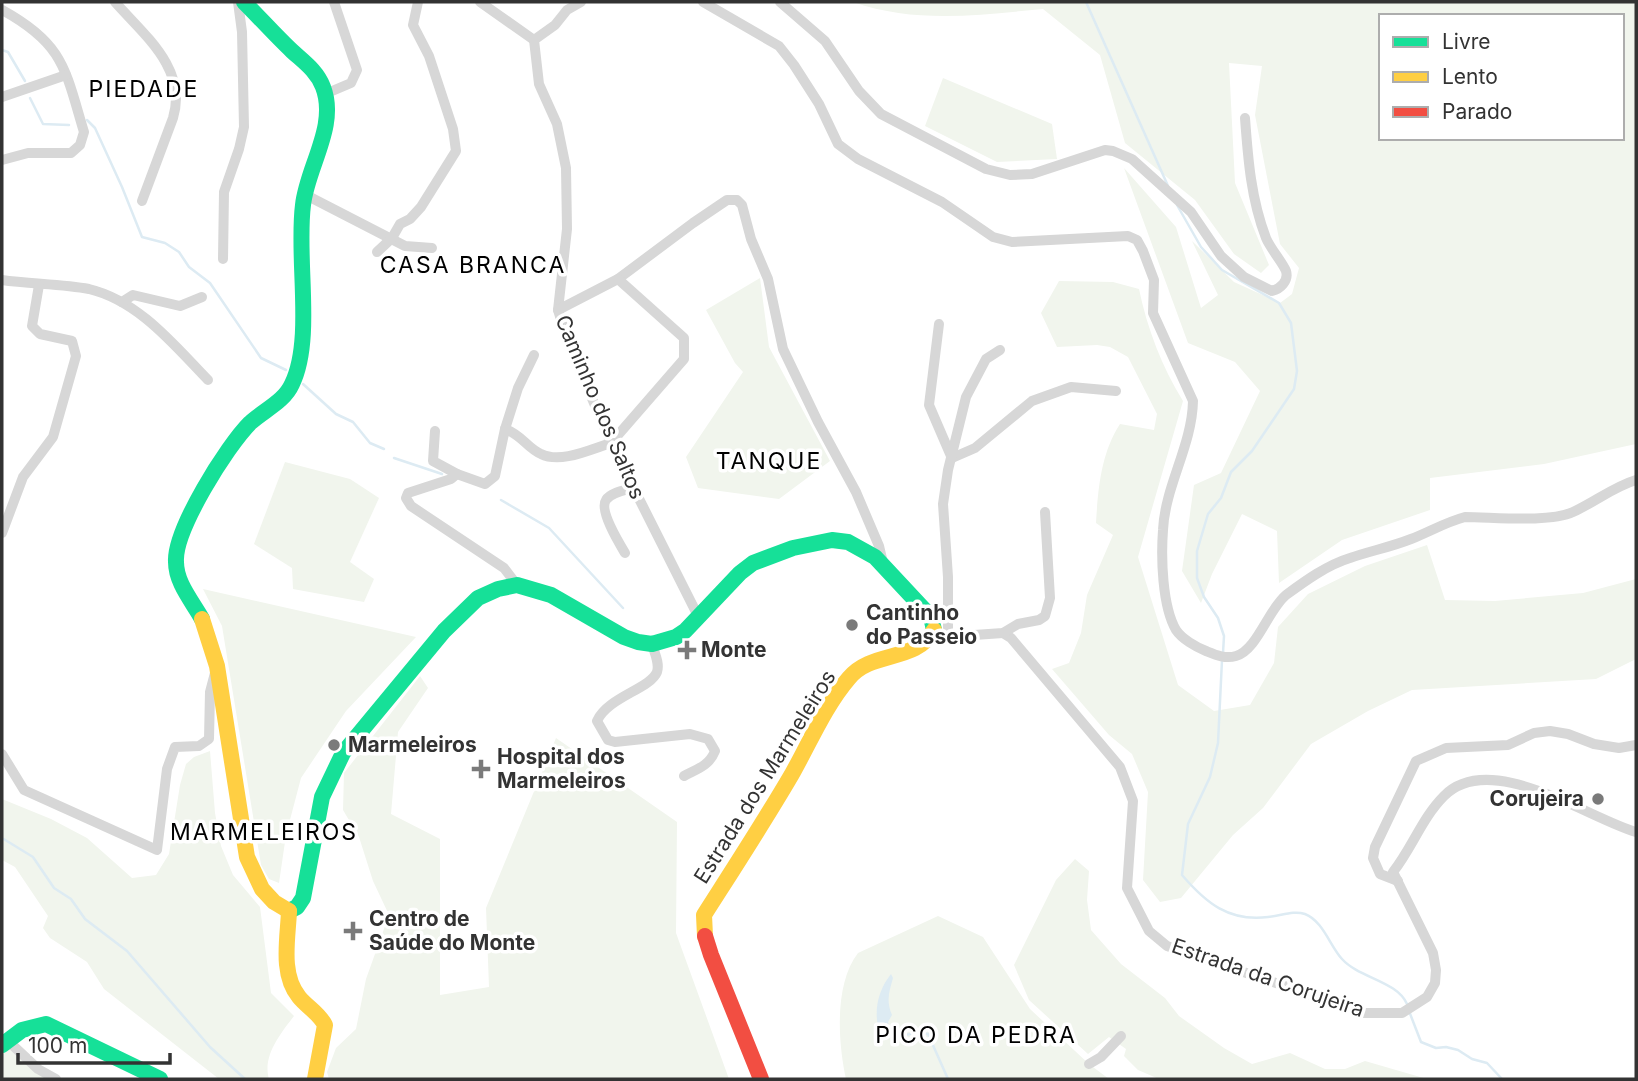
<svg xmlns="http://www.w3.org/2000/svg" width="1638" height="1081" font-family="Inter,sans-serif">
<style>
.green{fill:#f1f5ed;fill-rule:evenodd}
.water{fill:#ddebf3}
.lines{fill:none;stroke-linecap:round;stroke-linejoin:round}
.stream{stroke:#ddebf3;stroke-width:2.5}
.street{stroke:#d7d7d7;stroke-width:10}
.fast{stroke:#16e098;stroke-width:16}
.slow{stroke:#ffcf43;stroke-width:16}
.jam{stroke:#f24e42;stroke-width:16}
.poi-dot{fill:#7a7a7a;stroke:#fff;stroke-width:2.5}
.labels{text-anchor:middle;stroke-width:7;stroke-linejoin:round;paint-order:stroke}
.street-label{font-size:21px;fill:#333;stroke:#fff}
.poi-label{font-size:21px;font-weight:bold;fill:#333;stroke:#fff;text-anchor:start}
.neighbourhood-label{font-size:23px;letter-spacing:2px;fill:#000;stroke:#fff}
</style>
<rect width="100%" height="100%" fill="#fff"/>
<!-- green -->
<g class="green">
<path d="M 853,2 L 1636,2 L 1636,444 L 1544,464 L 1430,478 L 1430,510 L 1342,540 L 1279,583 L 1277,531 L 1242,514 L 1212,574 L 1201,603 L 1182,571 L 1194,485 L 1221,473 L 1260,391 L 1235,362 L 1188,343 L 1124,168 L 1176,227 L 1201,308 L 1218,295 L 1192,241 L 1234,282 L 1280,303 L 1292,294 L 1299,268 L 1280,244 L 1255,115 L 1262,66 L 1229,63 L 1235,183 L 1269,265 L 1261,273 L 1234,254 L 1195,200 L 1125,143 L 1100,55 L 1043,9 C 978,15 916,24 853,2 ZM 1381,16 L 1622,16 L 1622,138 L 1381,138 Z"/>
<path d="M 943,78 L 1052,124 L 1057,159 L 997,162 L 925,126 Z"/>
<path d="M 760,278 L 769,347 L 830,461 L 779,499 L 698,488 L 686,457 L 743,372 L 735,363 L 706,310 Z"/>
<path d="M 1059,281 L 1113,282 L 1139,289 C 1147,328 1162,367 1183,401 L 1138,557 L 1178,685 L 1214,711 L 1250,705 L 1274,663 L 1278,627 L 1308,594 L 1365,566 L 1427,545 L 1445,600 L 1495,601 L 1583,593 L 1636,579 L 1636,659 L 1596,679 L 1412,690 L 1368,711 L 1311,744 L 1263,808 L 1233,835 L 1181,898 L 1160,902 L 1143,880 L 1148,792 L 1132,754 L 1109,735 L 1052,669 L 1069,663 L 1081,633 L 1087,595 L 1113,535 L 1096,523 C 1098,489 1101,453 1120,424 L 1154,430 L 1157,414 L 1128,357 L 1110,347 L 1097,345 L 1057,347 L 1041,313 Z"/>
<path d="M 285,462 L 350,479 L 379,498 L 350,562 L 374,579 L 364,602 L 293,589 L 292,568 L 254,544 Z"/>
<path d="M 203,589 L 416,637 L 346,711 L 301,778 L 286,835 L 279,883 L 269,879 L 261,865 L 222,626 Z"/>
<path d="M 420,676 L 428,688 L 398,732 L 391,814 L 440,839 L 440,995 L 489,987 L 486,908 L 556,738 L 677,822 L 676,933 L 729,1079 L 329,1079 L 327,1072 L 336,1048 L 356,1029 L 366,979 L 389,915 L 373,881 L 359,837 L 343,810 L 344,773 Z"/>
<path d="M 210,751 L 215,813 L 221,846 L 233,875 L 260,907 L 271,993 L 294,1016 C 281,1033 262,1056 269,1079 L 219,1079 L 104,989 L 87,962 L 50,938 L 43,928 L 48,916 L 15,867 L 2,860 L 2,799 L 51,819 L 87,838 L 132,878 L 156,875 L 169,854 L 180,785 L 186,764 L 194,757 Z"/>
<path d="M 1075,859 L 1089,871 L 1087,900 L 1091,930 L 1121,964 L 1165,998 L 1179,1016 L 1224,1048 L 1252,1064 L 1290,1053 L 1325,1069 L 1345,1069 L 1365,1061 L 1427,1079 L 1159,1079 L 1138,1070 L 1124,1056 L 1126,1049 L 1109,1037 L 1088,1054 L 1029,1000 L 1014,965 L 1056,880 Z"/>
<path d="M 938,916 L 983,937 L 1030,1009 L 1089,1064 L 1109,1079 L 846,1079 C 838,1043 834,984 858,953 Z"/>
<path d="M 2,1033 L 58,1079 L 2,1079 Z"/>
</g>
<!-- water -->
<path class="water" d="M 891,974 L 893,978 C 889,992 886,1001 892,1015 L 888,1022 L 891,1035 L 881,1038 C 873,1015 876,993 891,974 Z"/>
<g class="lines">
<!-- stream -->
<g class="stream">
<path d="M 1086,2 L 1168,186"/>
<path d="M 2,50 L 8,52 L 25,81"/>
<path d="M 30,98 L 43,124 L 69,125"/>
<path d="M 87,120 L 95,128 L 122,187 L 142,237 L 165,243 L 179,252 L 189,267 L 210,283 L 261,358 L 286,370"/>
<path d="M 1177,205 L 1201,247 L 1222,270 L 1279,303 L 1291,323 L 1297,371 L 1294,389 L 1252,451 L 1231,472 L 1221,498 L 1208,514 L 1197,551 L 1197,578 L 1204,597 L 1218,618 L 1224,636 L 1223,653"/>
<path d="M 303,384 L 336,414 L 353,422 L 370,443 L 384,449"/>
<path d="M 394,458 L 442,474"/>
<path d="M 501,500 L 549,528 L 623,608"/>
<path d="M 1222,660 L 1218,743 L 1210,777 L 1188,824 L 1182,875 C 1206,903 1229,922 1268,917 C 1281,916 1293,910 1305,914 C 1323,921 1330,946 1342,959 C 1359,978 1397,981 1407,1004"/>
<path d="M 2,838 L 33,857 L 54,888 L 71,899 L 85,919 L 127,951 L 210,1047 L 245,1079"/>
<path d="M 1409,1011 L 1421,1042 L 1436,1048 L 1446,1047 L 1458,1050 L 1472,1059 L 1487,1063 L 1502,1079"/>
<path d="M 891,1035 C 901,1038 913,1031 928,1034 L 948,1079"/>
</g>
<!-- street -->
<g class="street">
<path d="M 115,2 C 144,35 188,69 173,118 L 142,201"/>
<path d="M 480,2 L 534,40"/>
<path d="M 581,2 L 567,10 L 555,25 L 534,40 L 539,84 L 557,124 L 566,168 L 567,229 L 558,310 L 568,342 L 611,443 L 699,618"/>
<path d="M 703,2 L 779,46 L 794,65 L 819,104 L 838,144 L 858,159 L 942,202 L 993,237 L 1012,242 L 1128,236 L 1137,240 L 1143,251 L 1154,280 L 1153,313 L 1193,401 C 1192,446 1165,486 1163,530 C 1161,557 1162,606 1176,630 C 1182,639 1196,647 1206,651 C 1216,655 1225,659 1236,656 C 1257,650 1268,610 1286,595 C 1305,581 1327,565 1350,558 C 1370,551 1391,547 1411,539 C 1429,532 1446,522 1465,517 C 1493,517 1549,523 1573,512 C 1595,502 1613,487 1636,480"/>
<path d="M 780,2 L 825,41 L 859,91 L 881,114 L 986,169 L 1010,175 L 1032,174 L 1105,150 L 1113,151 L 1132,159 L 1191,212 L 1221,256 L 1244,277 L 1272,291 C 1280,289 1289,281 1286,271 C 1283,263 1270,248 1266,238 C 1251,199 1248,159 1245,118"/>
<path d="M 2,10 C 64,44 65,69 84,132 L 80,145 L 71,153 L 28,153 L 2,160"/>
<path d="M 325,94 L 351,83 L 357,70 L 334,2"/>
<path d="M 2,97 L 66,75"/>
<path d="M 304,194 L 405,246 L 432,248"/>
<path d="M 377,252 L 392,238 L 400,224 L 410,219 L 421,207 L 456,151 L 453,129 L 429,56 L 413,25 L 418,2"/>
<path d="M 223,259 L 224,192 L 239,149 L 244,127 L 242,32 L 238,2"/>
<path d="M 2,280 C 29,284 62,284 89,289 C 139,301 174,345 208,380"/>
<path d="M 122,302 L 133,295 L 180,306 L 202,297"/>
<path d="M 558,310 L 618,279 L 693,223 L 727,200 L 737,200 L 742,205 L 751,239 L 768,279 L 783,349 L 818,422 L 856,492 L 879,546 L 883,563"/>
<path d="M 939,324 L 929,405 L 951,456"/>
<path d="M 505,429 L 518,388 L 534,355"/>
<path d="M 435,431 L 433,461 L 457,474 L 485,484 L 495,476 L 505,429 C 522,435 527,448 541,454 C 561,464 591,449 611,443"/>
<path d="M 611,443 L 684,359 L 684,338 L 618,279"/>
<path d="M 952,458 L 975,448 L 1032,401 L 1071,387 L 1116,391"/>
<path d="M 457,474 L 451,479 L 408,493 L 406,498 L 411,506 L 504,568 L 517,585"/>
<path d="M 2,533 L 23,477 L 53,437 L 76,356 L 72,341 L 40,334 L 32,326 L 39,285"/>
<path d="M 625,553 C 619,543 599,510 606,500 C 610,493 625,490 632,488"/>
<path d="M 1003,633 L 1011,638 L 1120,767 L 1133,801 L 1127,888 L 1149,931 L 1167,946 L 1364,1013 L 1402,1013 L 1427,997 L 1435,983 L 1436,970 L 1433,953 L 1393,872 C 1412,848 1422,818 1444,796 C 1490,749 1588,818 1636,832"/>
<path d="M 931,638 L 1003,633 L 1018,624 L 1039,620 L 1045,616 L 1050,598 L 1045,512"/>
<path d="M 948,639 L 948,577 L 943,504 L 948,470 L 966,397 L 986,359 L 1000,350"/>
<path d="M 652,644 C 654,652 660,663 657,672 C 650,689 608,697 597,721 L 608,740 L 615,742 L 690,734 L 708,739 L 715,751 C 709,766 697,769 684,776"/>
<path d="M 2,754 L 24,790 L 157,850 L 167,769 L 175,747 L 199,746 L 209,739 L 210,692 L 215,673"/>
<path d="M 1398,881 L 1380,874 L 1373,858 L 1375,847 L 1416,761 L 1446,748 L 1508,745 L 1534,733 L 1550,731 L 1568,734 L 1594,744 L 1619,748 L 1636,745"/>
<path d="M 7,1040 L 38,1069 L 56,1079"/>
<path d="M 1089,1064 L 1101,1057 L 1121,1036"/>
</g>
<!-- fast -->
<g class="fast">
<path d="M 202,619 C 192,601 176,583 176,562 C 174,530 227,446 250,423 C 264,410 284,402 292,384 C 314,339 296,258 303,205 C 307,167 338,126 323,87 C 317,71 304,62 292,51 C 276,36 260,18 244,2"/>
<path d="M 289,911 L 297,907 L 303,898 L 322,797 L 343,753 L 444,631 L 478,598 L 498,589 L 517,585 L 551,595 L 624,637 L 638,642 L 652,644 L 676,637 L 685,631 L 740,573 L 753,563 L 793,548 L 832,540 L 848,542 L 875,557 L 931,617 L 934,630"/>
<path d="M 2,1045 L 22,1030 L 46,1024 L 160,1079"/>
</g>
<!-- slow -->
<g class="slow">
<path d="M 202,619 L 217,666 L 247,857 L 262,889 L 274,902 L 289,911"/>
<path d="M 289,911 C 288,938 280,974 299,997 C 307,1007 319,1013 325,1025 L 315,1079"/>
<path d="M 705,936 L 704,915 C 734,868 764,822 792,774 C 810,742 825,706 849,678 C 872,650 916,663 934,630"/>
</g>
<!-- jam -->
<path class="jam" d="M 705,936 L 711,955 L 761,1079"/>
</g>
<!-- markers -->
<g class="poi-dot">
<circle cx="852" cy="625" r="7"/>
<path d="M683.5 639.5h7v7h7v7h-7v7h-7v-7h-7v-7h7z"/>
<circle cx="334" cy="745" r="7"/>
<path d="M477.5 758.5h7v7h7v7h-7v7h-7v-7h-7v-7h7z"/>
<circle cx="1598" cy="799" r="7"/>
<path d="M349.5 920.5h7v7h7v7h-7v7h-7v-7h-7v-7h7z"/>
</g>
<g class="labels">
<!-- street labels -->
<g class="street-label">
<text transform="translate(600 407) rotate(67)" y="7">Caminho dos Saltos</text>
<text transform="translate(765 777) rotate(-58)" y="7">Estrada dos Marmeleiros</text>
<text transform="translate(1268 978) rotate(19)" y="7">Estrada da Corujeira</text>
</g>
<!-- poi labels -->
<g class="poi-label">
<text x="866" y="620">Cantinho<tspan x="866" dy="24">do Passeio</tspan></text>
<text x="701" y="657">Monte</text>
<text x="348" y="752">Marmeleiros</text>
<text x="497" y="764">Hospital dos<tspan x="497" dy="24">Marmeleiros</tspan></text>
<text x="1584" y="806" text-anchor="end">Corujeira</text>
<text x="369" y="926">Centro de<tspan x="369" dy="24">Saúde do Monte</tspan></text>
</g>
<!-- neighbourhood labels -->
<g class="neighbourhood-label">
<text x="144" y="97">PIEDADE</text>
<text x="473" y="273">CASA BRANCA</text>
<text x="769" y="469">TANQUE</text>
<text x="264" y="840">MARMELEIROS</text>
<text x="976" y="1043">PICO DA PEDRA</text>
</g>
</g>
<!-- border -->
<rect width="1638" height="1081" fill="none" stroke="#333333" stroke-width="7"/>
<!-- legend -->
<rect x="1379" y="14" width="245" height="126" fill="#ffffff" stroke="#adadad" stroke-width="2"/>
<rect x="1393" y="37" width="35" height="10" fill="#16e098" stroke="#adadad" stroke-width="2"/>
<text x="1442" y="49" font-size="21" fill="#333333">Livre</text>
<rect x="1393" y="72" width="35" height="10" fill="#ffcf43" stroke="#adadad" stroke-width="2"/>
<text x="1442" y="84" font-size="21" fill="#333333">Lento</text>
<rect x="1393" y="107" width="35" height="10" fill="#f24e42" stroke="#adadad" stroke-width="2"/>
<text x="1442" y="119" font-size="21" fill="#333333">Parado</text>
<!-- scale -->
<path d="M18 1053v10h152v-10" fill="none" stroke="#333333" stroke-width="3.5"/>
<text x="28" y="1053" font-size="21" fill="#333333" stroke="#ffffff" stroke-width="5" paint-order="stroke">100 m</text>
</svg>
